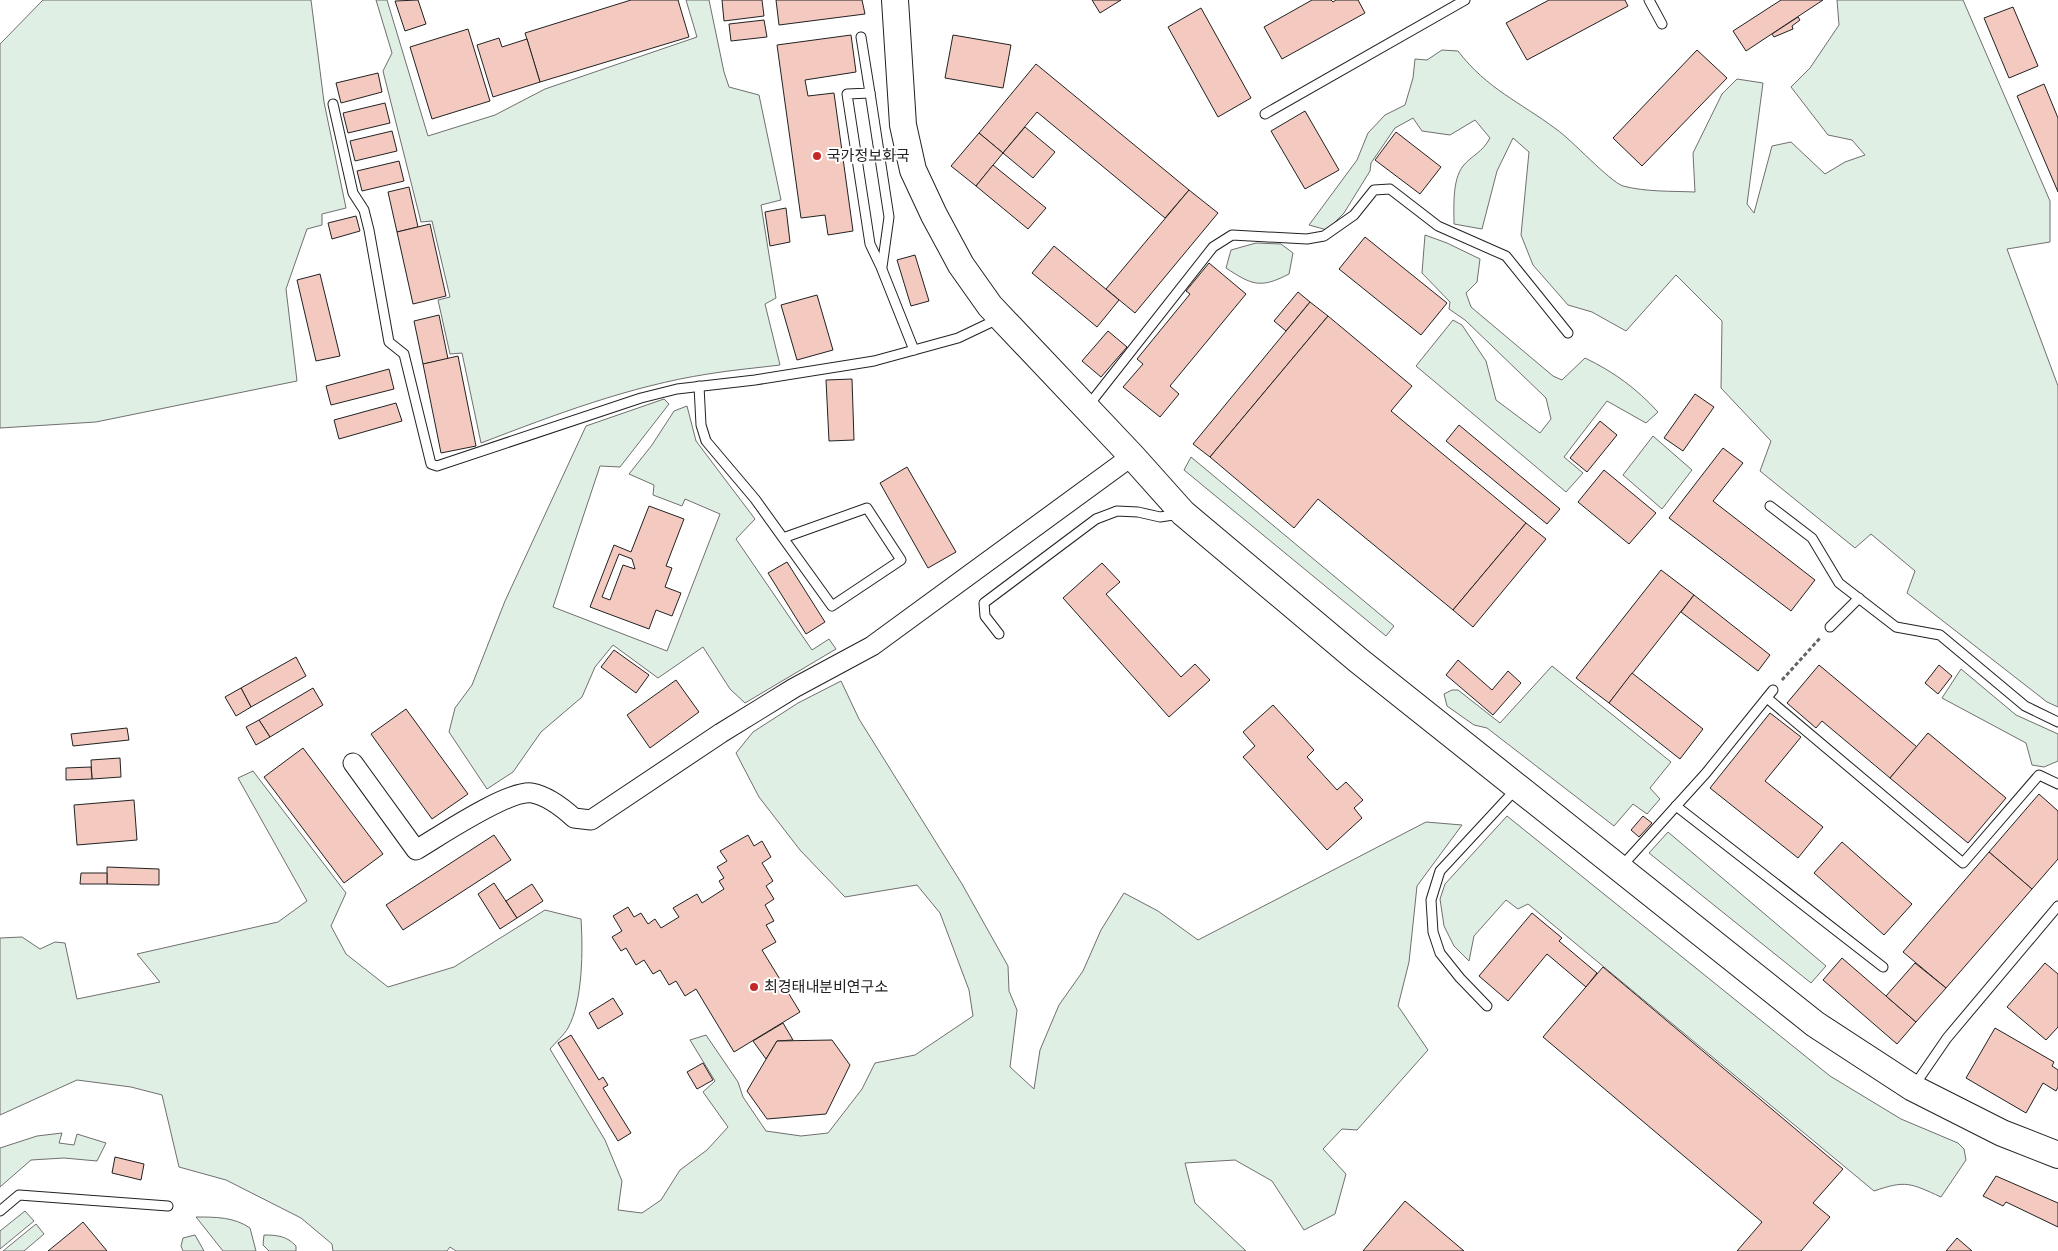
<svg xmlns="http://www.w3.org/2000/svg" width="2058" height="1251" font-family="'Open Sans','Noto Sans KR',sans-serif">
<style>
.green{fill:#e0efe3;stroke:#6f6f6f}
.building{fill:#f3c9c0;stroke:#222;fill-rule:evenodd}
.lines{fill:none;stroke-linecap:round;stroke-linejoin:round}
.lane-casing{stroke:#222;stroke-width:11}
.street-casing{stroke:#222;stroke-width:21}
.secondary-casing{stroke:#222;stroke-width:28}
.path{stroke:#646464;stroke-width:3;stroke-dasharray:4 2.5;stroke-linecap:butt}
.lane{stroke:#fff;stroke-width:9}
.street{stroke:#fff;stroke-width:19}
.secondary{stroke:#fff;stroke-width:26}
.poi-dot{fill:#c62828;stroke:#fff;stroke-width:2}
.labels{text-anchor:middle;stroke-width:4;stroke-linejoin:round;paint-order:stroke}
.poi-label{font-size:15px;fill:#222;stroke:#fff;text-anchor:start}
</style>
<rect width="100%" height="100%" fill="#fff"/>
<!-- green -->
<g class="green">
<path d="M 43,0 L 311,0 L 324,102 L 346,208 L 322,214 L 322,225 L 307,229 L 286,289 L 297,381 L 96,422 L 0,428 L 0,44 Z"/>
<path d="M 376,0 L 387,0 L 428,136 L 495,115 L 545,89 L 697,37 L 686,0 L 709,0 L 724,72 L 729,87 L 759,95 L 781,200 L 761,205 L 776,298 L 765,304 L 780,365 C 756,368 732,370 708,374 C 630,386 554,415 481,443 L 462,353 L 450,354 L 438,300 L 450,297 L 432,221 L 421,222 L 383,71 L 392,53 Z"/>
<path d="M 1837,0 L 1963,0 L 2050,201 L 2050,242 L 2007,249 L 2058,386 L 2058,707 L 2047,702 L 1907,593 L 1915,571 L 1871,534 L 1855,548 L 1760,471 L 1771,441 L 1721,388 L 1722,321 L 1676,275 L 1626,331 L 1592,312 L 1568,305 L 1533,265 L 1521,235 L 1529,152 L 1513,138 L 1497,171 L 1482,229 L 1454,224 C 1454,208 1452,180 1463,166 C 1472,155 1482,153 1490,138 L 1475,120 L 1450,135 L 1422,131 L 1413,118 L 1395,128 L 1371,163 L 1370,171 L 1344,213 L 1327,230 L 1309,225 L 1357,160 L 1368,133 L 1385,115 L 1405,105 L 1413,78 L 1415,59 L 1427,60 L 1442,50 L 1458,51 C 1487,89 1520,102 1556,129 C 1572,140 1609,181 1623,186 C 1646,192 1671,191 1695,192 L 1693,153 L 1722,94 L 1737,79 L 1763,83 L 1747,204 L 1754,213 L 1772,146 L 1791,142 L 1825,174 L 1845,162 L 1865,155 L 1852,140 L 1828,135 L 1791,87 L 1810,68 L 1839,25 Z"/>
<path d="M 1425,235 L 1447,243 L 1480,259 L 1477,282 L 1466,293 L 1471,307 L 1553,376 L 1562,380 L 1585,358 C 1614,372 1636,388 1658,412 L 1646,423 L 1607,401 L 1564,457 L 1583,473 L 1566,492 L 1416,366 L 1453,320 L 1462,325 L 1486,361 L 1496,400 L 1540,433 L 1551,419 L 1546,398 L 1465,320 L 1449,309 L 1450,302 L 1422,273 Z"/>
<path d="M 1256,243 L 1281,244 L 1293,253 L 1289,274 C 1260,289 1252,285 1226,268 L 1231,250 Z"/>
<path d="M 664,399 L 669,404 L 620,467 L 600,466 L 553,607 L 667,651 L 720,514 L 685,499 L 682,506 L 653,495 L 654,485 L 629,474 L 652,445 L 674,411 L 687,406 L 696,441 L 755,519 L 736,539 L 812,650 L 829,639 L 836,649 L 745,703 L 730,689 L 703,647 L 658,678 L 613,645 L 595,667 L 582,697 L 541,732 L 513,772 L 487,789 L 449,732 L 455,708 L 472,685 L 505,601 L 586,426 Z"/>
<path d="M 1653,436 L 1692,470 L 1662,509 L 1623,475 Z"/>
<path d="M 1191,457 L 1394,626 L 1386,636 L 1184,470 Z"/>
<path d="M 1552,666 L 1671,762 L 1650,788 L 1660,799 L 1647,814 L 1633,804 L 1614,826 L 1487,728 L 1474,725 L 1447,706 L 1444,694 L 1452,690 L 1458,690 L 1500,723 Z"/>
<path d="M 1961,669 L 2016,715 L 2058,734 L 2058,761 L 2044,767 L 2032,765 L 2026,743 L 1942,698 Z"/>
<path d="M 841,681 L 859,719 L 962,884 L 1008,966 L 1009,991 L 1017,1010 L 1010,1067 L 1034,1089 L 1040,1050 L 1059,1005 L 1083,971 L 1101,930 L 1124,893 L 1158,911 L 1198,940 L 1426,822 L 1462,825 L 1417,886 L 1409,962 L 1398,1006 L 1428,1050 L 1357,1130 L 1342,1129 L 1323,1149 L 1346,1174 L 1335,1214 L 1304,1230 L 1272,1181 L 1235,1160 L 1185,1163 L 1195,1203 L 1246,1251 L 456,1251 L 450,1247 L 447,1251 L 333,1251 L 332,1244 L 301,1218 L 226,1180 L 179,1167 L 162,1095 L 131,1087 L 77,1080 L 0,1115 L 0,938 L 22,937 L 40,949 L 55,942 L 65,943 L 77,999 L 160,982 L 137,954 L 278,922 L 307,901 L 238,778 L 253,771 L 346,893 L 331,926 L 346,954 L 388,987 L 454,967 L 545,910 L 581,919 C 583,949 583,1001 568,1028 C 564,1035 556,1042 550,1049 L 605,1140 L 622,1181 L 618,1210 L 642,1213 L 661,1200 L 680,1170 L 707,1150 L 728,1127 L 703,1092 L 715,1081 L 690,1040 L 706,1035 L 738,1082 L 743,1097 L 766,1131 L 801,1136 L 828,1133 L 862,1089 L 875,1063 L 915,1055 L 973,1016 L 969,990 L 940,913 L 917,885 L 845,897 L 800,850 L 759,797 L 736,753 L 753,732 L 798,703 Z"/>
<path d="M 1507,816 L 1830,1076 L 1901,1119 L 1958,1143 L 1964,1149 L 1966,1160 L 1941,1197 C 1910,1183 1906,1180 1874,1191 L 1528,904 L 1518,909 L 1506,900 L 1474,936 L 1469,961 L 1454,946 L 1444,926 L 1440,899 L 1445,884 Z"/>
<path d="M 1668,832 L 1826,966 L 1811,983 L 1649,853 Z"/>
<path d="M 62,1133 L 59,1143 L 74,1145 L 77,1134 L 106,1143 L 97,1161 L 64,1158 L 31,1160 L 0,1187 L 0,1148 L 37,1136 Z"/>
<path d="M 25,1211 L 34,1221 L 0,1249 L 0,1231 Z"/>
<path d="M 196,1217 C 216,1217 234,1217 250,1228 L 256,1251 L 223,1251 Z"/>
<path d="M 36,1224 L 44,1234 L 24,1251 L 3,1251 Z"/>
<path d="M 195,1235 L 204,1251 L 183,1251 L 181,1246 L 183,1238 Z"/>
<path d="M 264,1235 C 277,1235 287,1236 296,1246 L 296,1251 L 269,1251 L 263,1245 Z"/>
</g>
<!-- building -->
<g class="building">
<path d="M 418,0 L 426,24 L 405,31 L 395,1 Z"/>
<path d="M 631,0 L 678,0 L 689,37 L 540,82 L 525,33 Z"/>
<path d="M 722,0 L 762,0 L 764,16 L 724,21 Z"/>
<path d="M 776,0 L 862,0 L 865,14 L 779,25 Z"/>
<path d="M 1092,0 L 1121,0 L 1100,13 Z"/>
<path d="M 1312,0 L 1331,0 L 1333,2 L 1336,0 L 1358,0 L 1365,13 L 1282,59 L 1264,27 Z"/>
<path d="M 1549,0 L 1625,0 L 1628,6 L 1527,60 L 1506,23 Z"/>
<path d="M 1781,0 L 1823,0 L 1746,51 L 1733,31 Z"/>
<path d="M 2013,7 L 2038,66 L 2009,78 L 1984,18 Z"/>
<path d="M 1201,8 L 1251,98 L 1218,117 L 1168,27 Z"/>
<path d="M 1798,17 L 1800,20 L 1792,26 L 1793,29 L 1774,37 L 1772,34 Z"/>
<path d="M 764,20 L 767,37 L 731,41 L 729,24 Z"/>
<path d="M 468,29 L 490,101 L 432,119 L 410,47 Z"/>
<path d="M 851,35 L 856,72 L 805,80 L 808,96 L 834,93 L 853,231 L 828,235 L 825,215 L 801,218 L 777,45 Z"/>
<path d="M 953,35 L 1011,45 L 1003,88 L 945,78 Z"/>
<path d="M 499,38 L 502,47 L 527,39 L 540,82 L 493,97 L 477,45 Z"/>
<path d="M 1697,50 L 1727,78 L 1642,166 L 1613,138 Z"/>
<path d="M 1036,64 L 1189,190 L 1165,218 L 1037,112 L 1003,153 L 979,133 Z"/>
<path d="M 378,73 L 382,92 L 341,103 L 336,83 Z"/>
<path d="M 2044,84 L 2058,118 L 2058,192 L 2017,96 Z"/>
<path d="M 385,103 L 390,123 L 348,133 L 343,113 Z"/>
<path d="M 1305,111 L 1339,170 L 1305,189 L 1271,131 Z"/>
<path d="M 1025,127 L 1055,152 L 1033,178 L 1003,153 Z"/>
<path d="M 392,131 L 397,151 L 355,161 L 350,141 Z"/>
<path d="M 1396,132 L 1441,167 L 1420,194 L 1375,160 Z"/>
<path d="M 979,133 L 1003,153 L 976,186 L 951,166 Z"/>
<path d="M 399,161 L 404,181 L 362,191 L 357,171 Z"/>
<path d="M 993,165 L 1046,208 L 1028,229 L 976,186 Z"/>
<path d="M 409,187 L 418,227 L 397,232 L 388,192 Z"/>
<path d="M 1189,190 L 1218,213 L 1135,313 L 1106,289 Z"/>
<path d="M 786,208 L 790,242 L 770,246 L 765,212 Z"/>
<path d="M 356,216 L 360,231 L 332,239 L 328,223 Z"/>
<path d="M 430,224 L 446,296 L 413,304 L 397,232 Z"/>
<path d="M 1365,237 L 1447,303 L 1421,335 L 1339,269 Z"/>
<path d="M 1054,246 L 1119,300 L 1097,327 L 1032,273 Z"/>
<path d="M 915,255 L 929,301 L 911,306 L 897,260 Z"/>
<path d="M 1209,263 L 1246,294 L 1170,386 L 1179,394 L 1160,417 L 1123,387 L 1143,364 L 1137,359 L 1190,294 L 1186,291 Z"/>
<path d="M 320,274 L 340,356 L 316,361 L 297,280 Z"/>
<path d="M 1298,292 L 1310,302 L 1286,331 L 1274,321 Z"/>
<path d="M 817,295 L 833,350 L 797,360 L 781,305 Z"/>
<path d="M 1310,302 L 1328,316 L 1210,457 L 1193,444 Z"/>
<path d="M 439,315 L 448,359 L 423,364 L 414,321 Z"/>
<path d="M 1328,316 L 1412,386 L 1391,411 L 1526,523 L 1453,610 L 1318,499 L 1294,528 L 1210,457 Z"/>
<path d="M 1108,331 L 1127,347 L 1101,377 L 1082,361 Z"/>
<path d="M 458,356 L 476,446 L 441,453 L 423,364 Z"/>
<path d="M 389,369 L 394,389 L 331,405 L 326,386 Z"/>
<path d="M 852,379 L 854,440 L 829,441 L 826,380 Z"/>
<path d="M 1695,394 L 1714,407 L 1683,451 L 1664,438 Z"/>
<path d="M 396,403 L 402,421 L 339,439 L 334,420 Z"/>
<path d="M 1600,421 L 1617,435 L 1587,472 L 1570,458 Z"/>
<path d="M 1459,425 L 1560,509 L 1547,524 L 1446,441 Z"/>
<path d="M 1723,448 L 1743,463 L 1713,501 L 1815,580 L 1791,611 L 1669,518 Z"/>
<path d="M 907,467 L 956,552 L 928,568 L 880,483 Z"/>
<path d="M 1604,470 L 1656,513 L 1629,544 L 1578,502 Z"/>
<path d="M 649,506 L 684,519 L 666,566 L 672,568 L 665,587 L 681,593 L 672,616 L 656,610 L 649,629 L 590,607 L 614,545 L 631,552 ZM 619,554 L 632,559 L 635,569 L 623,565 L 610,600 L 602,597 Z"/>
<path d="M 1526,523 L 1546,539 L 1473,627 L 1453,610 Z"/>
<path d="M 787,562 L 825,622 L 806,634 L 768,573 Z"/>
<path d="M 1102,563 L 1120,582 L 1106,594 L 1181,677 L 1195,664 L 1210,680 L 1169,717 L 1063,598 Z"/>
<path d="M 1661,570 L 1694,595 L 1609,703 L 1576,678 Z"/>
<path d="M 1694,595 L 1770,655 L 1758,671 L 1681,612 Z"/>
<path d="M 614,650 L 649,675 L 636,693 L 601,667 Z"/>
<path d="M 296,657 L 306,676 L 251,707 L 241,688 Z"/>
<path d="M 1458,660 L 1492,690 L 1508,671 L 1521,683 L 1493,715 L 1446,675 Z"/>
<path d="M 1819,665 L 1917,747 L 1890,778 L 1822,721 L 1816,728 L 1787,703 Z"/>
<path d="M 1939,665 L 1952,676 L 1938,694 L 1925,683 Z"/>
<path d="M 1632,673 L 1703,729 L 1680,759 L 1609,703 Z"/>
<path d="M 676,680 L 699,712 L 650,748 L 627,715 Z"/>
<path d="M 241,688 L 251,707 L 236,716 L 225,697 Z"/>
<path d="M 313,688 L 323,705 L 270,737 L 259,720 Z"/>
<path d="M 1273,705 L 1314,750 L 1307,757 L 1337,790 L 1346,782 L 1363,800 L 1354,808 L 1362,818 L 1327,850 L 1243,757 L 1255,746 L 1243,732 Z"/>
<path d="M 406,709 L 468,794 L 432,819 L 371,734 Z"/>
<path d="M 1770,713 L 1801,737 L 1765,781 L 1823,827 L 1798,858 L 1710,788 Z"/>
<path d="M 259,720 L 270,737 L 256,745 L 246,727 Z"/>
<path d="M 127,728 L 129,740 L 73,746 L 71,734 Z"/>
<path d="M 1928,733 L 2006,798 L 1968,843 L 1890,778 Z"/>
<path d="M 303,748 L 383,854 L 344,883 L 264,777 Z"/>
<path d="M 120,758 L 121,777 L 92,779 L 91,760 Z"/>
<path d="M 91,767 L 92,779 L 66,780 L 66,768 Z"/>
<path d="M 2039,794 L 2058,811 L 2058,859 L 2032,889 L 1989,852 Z"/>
<path d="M 134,800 L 137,840 L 77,845 L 74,805 Z"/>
<path d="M 1643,816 L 1652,823 L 1639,837 L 1631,830 Z"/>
<path d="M 494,835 L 511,860 L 403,930 L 386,905 Z"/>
<path d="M 748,835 L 754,846 L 762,841 L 771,857 L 762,863 L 773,881 L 766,886 L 774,899 L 765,905 L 774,921 L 766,925 L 776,942 L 762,950 L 800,1012 L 734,1052 L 696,989 L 685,996 L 676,981 L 669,985 L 660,970 L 653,974 L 644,960 L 636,965 L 626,948 L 621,951 L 612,937 L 622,931 L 613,916 L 628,907 L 634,917 L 641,913 L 648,924 L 655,919 L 661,928 L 679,917 L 673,908 L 697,894 L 702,903 L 724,889 L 719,881 L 724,878 L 717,867 L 727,861 L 720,851 Z"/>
<path d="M 1842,842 L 1912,904 L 1884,935 L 1814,873 Z"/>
<path d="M 1989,852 L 2032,889 L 1946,988 L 1903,952 Z"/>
<path d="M 107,867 L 159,869 L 159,885 L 107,884 Z"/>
<path d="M 81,873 L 107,873 L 107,884 L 80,884 Z"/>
<path d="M 494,883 L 517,918 L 500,929 L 478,894 Z"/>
<path d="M 532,884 L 543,901 L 517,918 L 506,901 Z"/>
<path d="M 1532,913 L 1562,938 L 1559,941 L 1597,973 L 1586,987 L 1547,954 L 1508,1001 L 1479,976 Z"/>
<path d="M 1842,958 L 1916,1022 L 1897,1044 L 1823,980 Z"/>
<path d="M 1915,963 L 1946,988 L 1916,1022 L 1886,996 Z"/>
<path d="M 2045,963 L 2058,974 L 2058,1027 L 2046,1040 L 2007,1007 Z"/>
<path d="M 1603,967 L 1843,1169 L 1813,1203 L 1830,1217 L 1801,1251 L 1737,1251 L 1762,1222 L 1543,1037 Z"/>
<path d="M 613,998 L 623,1014 L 598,1029 L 589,1013 Z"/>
<path d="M 783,1023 L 793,1040 L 777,1041 L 766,1059 L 753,1041 Z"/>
<path d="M 1995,1028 L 2054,1062 L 2052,1066 L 2058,1070 L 2058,1087 L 2056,1091 L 2043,1083 L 2026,1113 L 1966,1078 Z"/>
<path d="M 571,1035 L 599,1080 L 603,1077 L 608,1085 L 603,1088 L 631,1133 L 618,1141 L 558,1043 Z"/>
<path d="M 832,1040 L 850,1065 L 826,1114 L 767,1119 L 747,1091 L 777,1041 Z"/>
<path d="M 703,1063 L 713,1080 L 697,1089 L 687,1072 Z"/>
<path d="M 115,1157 L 144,1164 L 141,1180 L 112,1173 Z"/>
<path d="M 1996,1176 L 2058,1203 L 2058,1227 L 2006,1202 L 2003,1206 L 1983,1196 Z"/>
<path d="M 1405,1201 L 1464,1251 L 1363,1251 Z"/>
<path d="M 83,1222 L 107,1251 L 48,1251 L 75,1229 Z"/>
<path d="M 1957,1238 L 1972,1251 L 1946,1251 Z"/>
</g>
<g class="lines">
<!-- lane casing -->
<g class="lane-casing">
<g id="lane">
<path d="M 1649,0 L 1662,24"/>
<path d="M 861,37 L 870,93 L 847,94 L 870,244 L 881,267 L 914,350"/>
<path d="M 870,93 L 889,217 L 882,267"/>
<path d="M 333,104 L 353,193 L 364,210 L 369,230 L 389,342 L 404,354 L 431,464 L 437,466 L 641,398 L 677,389 L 755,380 L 874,361 L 958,338 L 998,319"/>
<path d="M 1265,114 L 1465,0"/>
<path d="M 699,386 L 701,425 L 706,441 L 755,499 L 832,606 L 901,560 L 867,508 L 783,538"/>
<path d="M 1088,406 L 1213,247 L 1232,235 L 1307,239 L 1324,236 L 1354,215 L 1374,190 L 1390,189 L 1438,226 L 1506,256 L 1568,333"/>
<path d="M 1770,506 L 1812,538 L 1839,583 L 1896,627 L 1940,635 L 2025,706 L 2058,722"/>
<path d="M 1830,627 L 1859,598"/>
<path d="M 999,634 L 985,616 L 984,603 L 1096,519 L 1117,511 L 1138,512 L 1160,517 L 1180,514"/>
<path d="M 1767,698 L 1963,863 L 2039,775 L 2058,784"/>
<path d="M 1676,806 L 1883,967"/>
<path d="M 1621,867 L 1706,773 L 1773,690"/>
<path d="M 1487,1006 L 1460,978 L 1440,953 L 1433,932 L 1431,900 L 1440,871 L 1517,788"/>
<path d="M 1914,1086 L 1947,1038 L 2058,906"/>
<path d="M 0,1211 L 19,1195 L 168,1206"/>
</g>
</g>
<!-- street casing -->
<g class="street-casing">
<path id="street" d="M 353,763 L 416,850 C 438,837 509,789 532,793 C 548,796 563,808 574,818 L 591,820 L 721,733 L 794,688 L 872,646 L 1132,456"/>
</g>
<!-- secondary casing -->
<g class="secondary-casing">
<path id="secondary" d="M 895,0 L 903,125 L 913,170 L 934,215 L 961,265 L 990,306 L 1132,456 L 1183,513 L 1358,660 L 1815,1024 L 1913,1088 L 2002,1133 L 2058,1155"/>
</g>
<!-- path -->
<path class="path" d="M 1782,680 L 1821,637"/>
<!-- lane -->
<use href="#lane" class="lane"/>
<!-- street -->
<use href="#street" class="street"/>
<!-- secondary -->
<use href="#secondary" class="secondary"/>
</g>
<!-- markers -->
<g class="poi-dot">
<circle cx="817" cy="156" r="5"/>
<circle cx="754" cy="987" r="5"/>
</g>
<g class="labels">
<!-- poi labels -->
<g class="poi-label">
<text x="827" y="161">국가정보화국</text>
<text x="764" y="992">최경태내분비연구소</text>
</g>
</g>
</svg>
